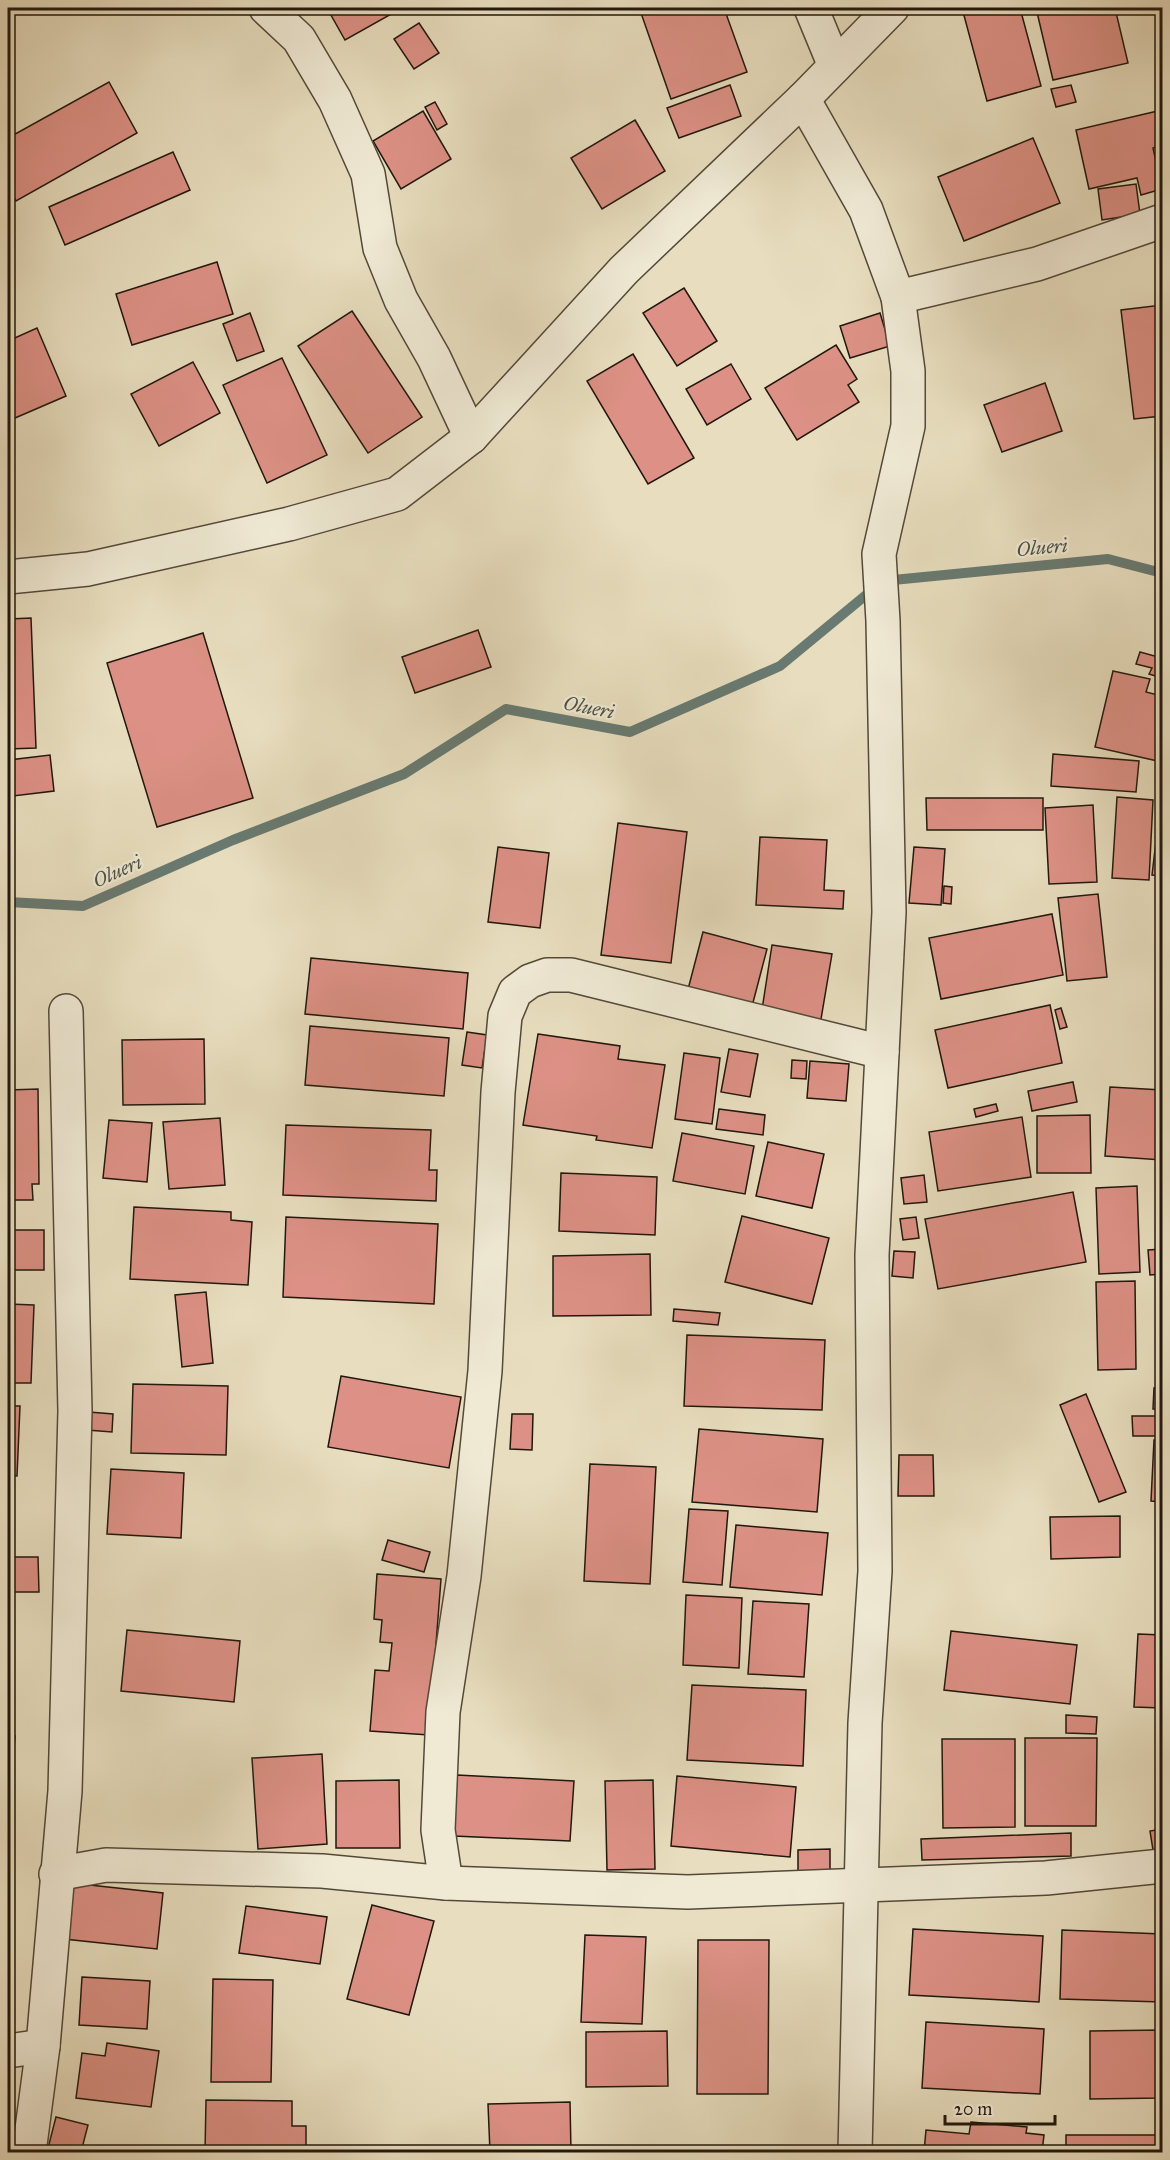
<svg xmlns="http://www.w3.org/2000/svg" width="1170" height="2160" font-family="'IM FELL Great Primer',serif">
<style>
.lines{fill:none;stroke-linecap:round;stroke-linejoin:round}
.stream{stroke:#687a71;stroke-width:10}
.building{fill:#dd9186;stroke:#21170d;stroke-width:1.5}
.minor-casing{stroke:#53493a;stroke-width:36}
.minor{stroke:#f0ead5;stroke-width:33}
.labels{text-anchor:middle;stroke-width:4.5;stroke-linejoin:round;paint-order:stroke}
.water-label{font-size:20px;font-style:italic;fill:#4a5147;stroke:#f0ead5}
</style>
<rect width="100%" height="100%" fill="#e8debf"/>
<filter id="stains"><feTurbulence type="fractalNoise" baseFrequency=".00333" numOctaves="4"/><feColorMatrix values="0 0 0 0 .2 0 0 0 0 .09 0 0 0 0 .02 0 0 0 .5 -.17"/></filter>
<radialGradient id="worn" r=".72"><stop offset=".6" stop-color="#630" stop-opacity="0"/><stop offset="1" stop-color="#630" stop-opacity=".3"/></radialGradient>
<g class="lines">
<!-- stream -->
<path class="stream" d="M 8,902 L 83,906 L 233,840 L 404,774 L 506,709 L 630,732 L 780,666 L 883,581 L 1108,559 L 1162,573"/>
</g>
<!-- building -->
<g class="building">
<path d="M 327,8 L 402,8 L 345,40 Z"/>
<path d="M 657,8 L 724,8 L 747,72 L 671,99 L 641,13 Z"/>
<path d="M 962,8 L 1020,8 L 1041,86 L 987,101 Z"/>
<path d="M 1036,8 L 1115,8 L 1128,63 L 1053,80 Z"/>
<path d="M 419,23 L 439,53 L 414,69 L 394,39 Z"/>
<path d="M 109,82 L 137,133 L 16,201 L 8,185 L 8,138 Z"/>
<path d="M 730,85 L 741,116 L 679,138 L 667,108 Z"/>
<path d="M 1071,85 L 1076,102 L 1056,107 L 1051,89 Z"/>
<path d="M 435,102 L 447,124 L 437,130 L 425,107 Z"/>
<path d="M 1162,110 L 1162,145 L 1153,148 L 1162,189 L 1141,195 L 1137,178 L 1089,189 L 1076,130 Z"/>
<path d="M 423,111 L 451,159 L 401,189 L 373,141 Z"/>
<path d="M 635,120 L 665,171 L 602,209 L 571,158 Z"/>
<path d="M 1033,138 L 1060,203 L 964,241 L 938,177 Z"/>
<path d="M 173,152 L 190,190 L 65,245 L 49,207 Z"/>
<path d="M 1136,184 L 1140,214 L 1102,220 L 1098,189 Z"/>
<path d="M 217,262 L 233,314 L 132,345 L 116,294 Z"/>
<path d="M 684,288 L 717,341 L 677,366 L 643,313 Z"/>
<path d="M 1162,305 L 1162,416 L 1134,419 L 1121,310 Z"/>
<path d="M 352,311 L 422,417 L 368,453 L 298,346 Z"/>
<path d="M 250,313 L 264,351 L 237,361 L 223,324 Z"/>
<path d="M 880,313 L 890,346 L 850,358 L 840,326 Z"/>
<path d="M 37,328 L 66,396 L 8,421 L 8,341 Z"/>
<path d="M 836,345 L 857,379 L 848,385 L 859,402 L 797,440 L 765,388 Z"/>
<path d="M 633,354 L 694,458 L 648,484 L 587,381 Z"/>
<path d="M 282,358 L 327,455 L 267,483 L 223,385 Z"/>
<path d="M 193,362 L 220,413 L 159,446 L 131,394 Z"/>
<path d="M 731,364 L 751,399 L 707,425 L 686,389 Z"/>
<path d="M 1045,383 L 1062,431 L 1002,452 L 984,405 Z"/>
<path d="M 31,618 L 36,748 L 8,749 L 8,619 Z"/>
<path d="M 478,630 L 491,667 L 415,693 L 402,657 Z"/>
<path d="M 203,633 L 253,798 L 157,827 L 107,663 Z"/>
<path d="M 1140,652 L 1162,658 L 1162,678 L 1149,674 L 1152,668 L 1136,664 Z"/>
<path d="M 1113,671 L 1150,679 L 1146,692 L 1162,696 L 1162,762 L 1095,747 Z"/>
<path d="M 1053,754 L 1139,761 L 1136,792 L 1051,786 Z"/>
<path d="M 50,755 L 54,791 L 13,796 L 9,760 Z"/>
<path d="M 1117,797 L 1153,800 L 1149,880 L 1112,878 Z"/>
<path d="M 926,798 L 1043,798 L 1043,830 L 927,830 Z"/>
<path d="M 1093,805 L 1097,882 L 1049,884 L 1045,808 Z"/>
<path d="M 618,823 L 687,832 L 671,963 L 601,955 Z"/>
<path d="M 1158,824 L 1162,824 L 1162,876 L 1152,875 Z"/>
<path d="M 760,837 L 827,840 L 824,890 L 844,891 L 843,909 L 756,905 Z"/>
<path d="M 498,847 L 549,853 L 540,928 L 488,922 Z"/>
<path d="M 914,847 L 945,849 L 941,905 L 909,903 Z"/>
<path d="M 944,886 L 952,887 L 951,904 L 943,903 Z"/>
<path d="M 1098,894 L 1107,977 L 1067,981 L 1058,898 Z"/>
<path d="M 1052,914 L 1063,975 L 941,999 L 929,938 Z"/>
<path d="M 703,932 L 767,949 L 750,1014 L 686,997 Z"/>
<path d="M 772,945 L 832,954 L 820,1025 L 761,1016 Z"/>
<path d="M 311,958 L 468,973 L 463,1029 L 305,1014 Z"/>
<path d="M 1050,1005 L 1062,1063 L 948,1088 L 935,1030 Z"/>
<path d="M 1061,1008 L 1067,1027 L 1060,1029 L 1055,1010 Z"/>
<path d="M 310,1026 L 449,1038 L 444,1096 L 305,1085 Z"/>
<path d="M 467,1032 L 487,1035 L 482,1068 L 462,1065 Z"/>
<path d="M 538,1034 L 620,1046 L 618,1059 L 665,1065 L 652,1148 L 596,1140 L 597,1136 L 523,1125 Z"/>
<path d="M 204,1039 L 205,1104 L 123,1105 L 122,1040 Z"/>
<path d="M 729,1049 L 758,1054 L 750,1097 L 721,1092 Z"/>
<path d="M 684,1053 L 720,1058 L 712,1124 L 675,1119 Z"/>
<path d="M 792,1060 L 807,1061 L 806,1079 L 791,1078 Z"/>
<path d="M 810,1061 L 849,1064 L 846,1101 L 807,1098 Z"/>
<path d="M 1073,1082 L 1077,1102 L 1032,1111 L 1028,1091 Z"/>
<path d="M 1110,1087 L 1162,1090 L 1162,1160 L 1105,1156 Z"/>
<path d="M 38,1089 L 39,1184 L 32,1184 L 33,1200 L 8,1200 L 8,1090 Z"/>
<path d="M 996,1104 L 998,1111 L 976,1117 L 974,1109 Z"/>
<path d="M 719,1109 L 765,1115 L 763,1135 L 716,1129 Z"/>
<path d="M 1090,1115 L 1091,1173 L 1037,1173 L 1037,1116 Z"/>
<path d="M 1022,1117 L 1031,1177 L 938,1191 L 929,1132 Z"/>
<path d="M 220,1118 L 225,1185 L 169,1189 L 163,1122 Z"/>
<path d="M 109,1120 L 152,1123 L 147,1182 L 103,1178 Z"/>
<path d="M 286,1125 L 431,1130 L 429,1170 L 437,1170 L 436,1201 L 283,1195 Z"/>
<path d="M 682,1133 L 754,1146 L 745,1194 L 673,1181 Z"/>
<path d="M 768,1142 L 824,1154 L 812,1208 L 756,1196 Z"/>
<path d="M 561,1173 L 657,1177 L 655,1235 L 559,1231 Z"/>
<path d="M 924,1175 L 927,1202 L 904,1204 L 901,1178 Z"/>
<path d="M 1137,1186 L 1140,1272 L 1099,1274 L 1096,1188 Z"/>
<path d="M 1073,1192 L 1086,1262 L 938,1289 L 925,1219 Z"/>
<path d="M 134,1207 L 231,1212 L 231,1220 L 252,1222 L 248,1285 L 130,1279 Z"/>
<path d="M 742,1216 L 829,1238 L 812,1304 L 725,1282 Z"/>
<path d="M 286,1217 L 438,1224 L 434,1304 L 283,1297 Z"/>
<path d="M 916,1217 L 919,1238 L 903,1240 L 900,1219 Z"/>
<rect x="8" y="1230" width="36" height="40"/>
<path d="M 1162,1249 L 1162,1274 L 1150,1275 L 1148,1250 Z"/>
<path d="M 894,1251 L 915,1252 L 913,1278 L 892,1276 Z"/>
<path d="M 650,1254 L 651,1315 L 553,1316 L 553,1256 Z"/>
<path d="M 1135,1281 L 1136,1369 L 1098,1370 L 1096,1282 Z"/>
<path d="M 206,1292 L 213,1363 L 182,1367 L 175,1295 Z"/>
<path d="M 8,1304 L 34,1305 L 31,1383 L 8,1383 Z"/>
<path d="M 674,1309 L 720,1313 L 718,1325 L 673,1321 Z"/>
<path d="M 687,1335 L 825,1340 L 822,1410 L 684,1406 Z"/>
<path d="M 341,1376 L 461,1397 L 449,1468 L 328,1447 Z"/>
<path d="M 133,1384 L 228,1386 L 226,1455 L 131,1453 Z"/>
<path d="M 1154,1388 L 1162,1388 L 1162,1409 L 1153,1409 Z"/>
<path d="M 1086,1394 L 1126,1492 L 1099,1502 L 1060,1405 Z"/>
<path d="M 8,1406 L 20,1406 L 17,1476 L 8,1475 Z"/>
<path d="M 89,1412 L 113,1414 L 112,1432 L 87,1430 Z"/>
<path d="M 512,1414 L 533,1414 L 532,1450 L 510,1449 Z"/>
<path d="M 1132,1416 L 1162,1416 L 1162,1436 L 1133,1436 Z"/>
<path d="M 699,1429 L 823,1439 L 817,1512 L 692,1502 Z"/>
<path d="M 1154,1440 L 1162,1441 L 1162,1502 L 1151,1501 Z"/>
<path d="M 899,1455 L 933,1455 L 934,1496 L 898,1496 Z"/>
<path d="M 590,1464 L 656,1467 L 650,1584 L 584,1581 Z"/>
<path d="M 111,1469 L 184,1473 L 181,1538 L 107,1534 Z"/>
<path d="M 689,1509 L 728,1511 L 722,1585 L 683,1582 Z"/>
<path d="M 1120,1516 L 1120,1557 L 1051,1559 L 1050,1517 Z"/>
<path d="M 736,1525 L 828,1533 L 822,1595 L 730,1587 Z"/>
<path d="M 388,1540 L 430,1552 L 424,1572 L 382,1560 Z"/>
<path d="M 8,1557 L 38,1557 L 39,1592 L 8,1592 Z"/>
<path d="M 377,1574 L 441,1579 L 429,1735 L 370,1731 L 375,1670 L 389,1671 L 392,1643 L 380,1642 L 382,1620 L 374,1619 Z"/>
<path d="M 686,1595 L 742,1598 L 739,1668 L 683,1665 Z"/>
<path d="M 753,1601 L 809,1604 L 804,1677 L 748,1674 Z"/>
<path d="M 127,1630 L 240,1641 L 234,1702 L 121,1691 Z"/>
<path d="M 951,1631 L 1077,1645 L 1070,1704 L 944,1690 Z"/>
<path d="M 1138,1634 L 1162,1635 L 1162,1708 L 1134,1707 Z"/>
<path d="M 692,1685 L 806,1690 L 803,1766 L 687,1760 Z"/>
<path d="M 1066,1715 L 1097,1717 L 1096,1734 L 1066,1733 Z"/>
<path d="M 8,1736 L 15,1736 L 11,1782 L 8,1782 Z"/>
<path d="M 1025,1738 L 1097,1738 L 1096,1826 L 1025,1826 Z"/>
<path d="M 942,1739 L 1015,1739 L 1015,1827 L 943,1828 Z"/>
<path d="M 322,1754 L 327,1844 L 258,1849 L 252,1758 Z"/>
<path d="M 457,1775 L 574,1781 L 570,1841 L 454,1836 Z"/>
<path d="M 677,1776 L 796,1787 L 790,1857 L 671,1846 Z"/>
<path d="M 399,1780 L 400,1848 L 336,1848 L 336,1781 Z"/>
<path d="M 653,1780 L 655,1869 L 607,1870 L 605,1781 Z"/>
<path d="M 1162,1829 L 1162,1849 L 1153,1850 L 1150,1831 Z"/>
<path d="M 1071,1833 L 1071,1856 L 922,1860 L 921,1839 Z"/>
<path d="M 830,1849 L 830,1871 L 798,1872 L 798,1850 Z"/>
<path d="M 71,1883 L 163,1893 L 157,1949 L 64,1939 Z"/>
<path d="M 372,1905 L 434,1921 L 409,2015 L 347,1999 Z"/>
<path d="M 246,1906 L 327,1917 L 320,1964 L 239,1953 Z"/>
<path d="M 913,1929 L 1043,1936 L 1039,2002 L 909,1995 Z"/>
<path d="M 1062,1930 L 1162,1934 L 1162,2002 L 1060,1999 Z"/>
<path d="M 585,1935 L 646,1937 L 642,2024 L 581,2022 Z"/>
<path d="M 698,1940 L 769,1940 L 768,2094 L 697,2094 Z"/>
<path d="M 82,1977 L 150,1981 L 147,2029 L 79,2025 Z"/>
<path d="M 213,1979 L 273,1980 L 271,2082 L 211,2082 Z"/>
<path d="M 926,2022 L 1044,2029 L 1040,2094 L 922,2088 Z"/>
<path d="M 1162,2030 L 1162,2098 L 1090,2099 L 1090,2031 Z"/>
<path d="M 667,2031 L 668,2086 L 586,2087 L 586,2032 Z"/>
<path d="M 107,2043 L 159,2051 L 151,2107 L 76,2098 L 82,2053 L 105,2056 Z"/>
<path d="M 206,2100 L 292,2101 L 292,2126 L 306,2126 L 306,2152 L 205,2152 Z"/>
<path d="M 570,2102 L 571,2152 L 490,2152 L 488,2104 Z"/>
<path d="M 56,2117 L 88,2125 L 81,2152 L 47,2152 Z"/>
<path d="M 971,2122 L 1027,2127 L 1026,2133 L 1044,2135 L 1042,2152 L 924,2152 L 926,2130 L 969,2134 Z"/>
<rect x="1066" y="2135" width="96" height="17"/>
</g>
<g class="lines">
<!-- minor casing -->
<g class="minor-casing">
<g id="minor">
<path d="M 266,8 L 299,39 L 335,100 L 368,174 L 380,248 L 401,300 L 434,358 L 471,437"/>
<path d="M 811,8 L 835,66"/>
<path d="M 803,99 L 866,210 L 898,297 L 908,371 L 908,426 L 879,554 L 883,621 L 889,912 L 872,1255 L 875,1571 L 865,1723 L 855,2152"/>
<path d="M 898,297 L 1037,264 L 1162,221"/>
<path d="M 8,577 L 88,569 L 289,524 L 397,494 L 471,437 L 624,270 L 803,99 L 892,8"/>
<path d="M 56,1874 L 106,1865 L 322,1871 L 446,1883 L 688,1892 L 1046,1878 L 1162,1866"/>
<path d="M 446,1883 L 438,1830 L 443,1712 L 464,1576 L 485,1371 L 498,1092 L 505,1016 L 515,992 L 530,981 L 547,975 L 571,975 L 882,1052"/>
<path d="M 8,2051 L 43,2046"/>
<path d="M 29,2152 L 43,2046 L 65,1791 L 75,1411 L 66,1011"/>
</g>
</g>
<!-- minor -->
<use href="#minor" class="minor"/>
</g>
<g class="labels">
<!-- water labels -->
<g class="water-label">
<text transform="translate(1042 547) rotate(-5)" y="7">Olueri</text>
<text transform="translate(589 707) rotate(11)" y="7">Olueri</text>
<text transform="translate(117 871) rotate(-24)" y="7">Olueri</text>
</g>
</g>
<!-- margin -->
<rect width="1170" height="2160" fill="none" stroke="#e8debf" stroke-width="30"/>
<rect x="9" y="9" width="1152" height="2142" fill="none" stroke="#21170d" stroke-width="3"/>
<rect x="15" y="15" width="1140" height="2130" fill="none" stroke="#21170d" stroke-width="1.5"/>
<!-- scale -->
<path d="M945 2115v9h110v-9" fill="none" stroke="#21170d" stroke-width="3"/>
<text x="954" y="2115" font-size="18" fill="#21170d" stroke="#f0ead5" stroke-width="4.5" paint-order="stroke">20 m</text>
<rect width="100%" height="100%" filter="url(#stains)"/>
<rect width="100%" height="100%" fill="url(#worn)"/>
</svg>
